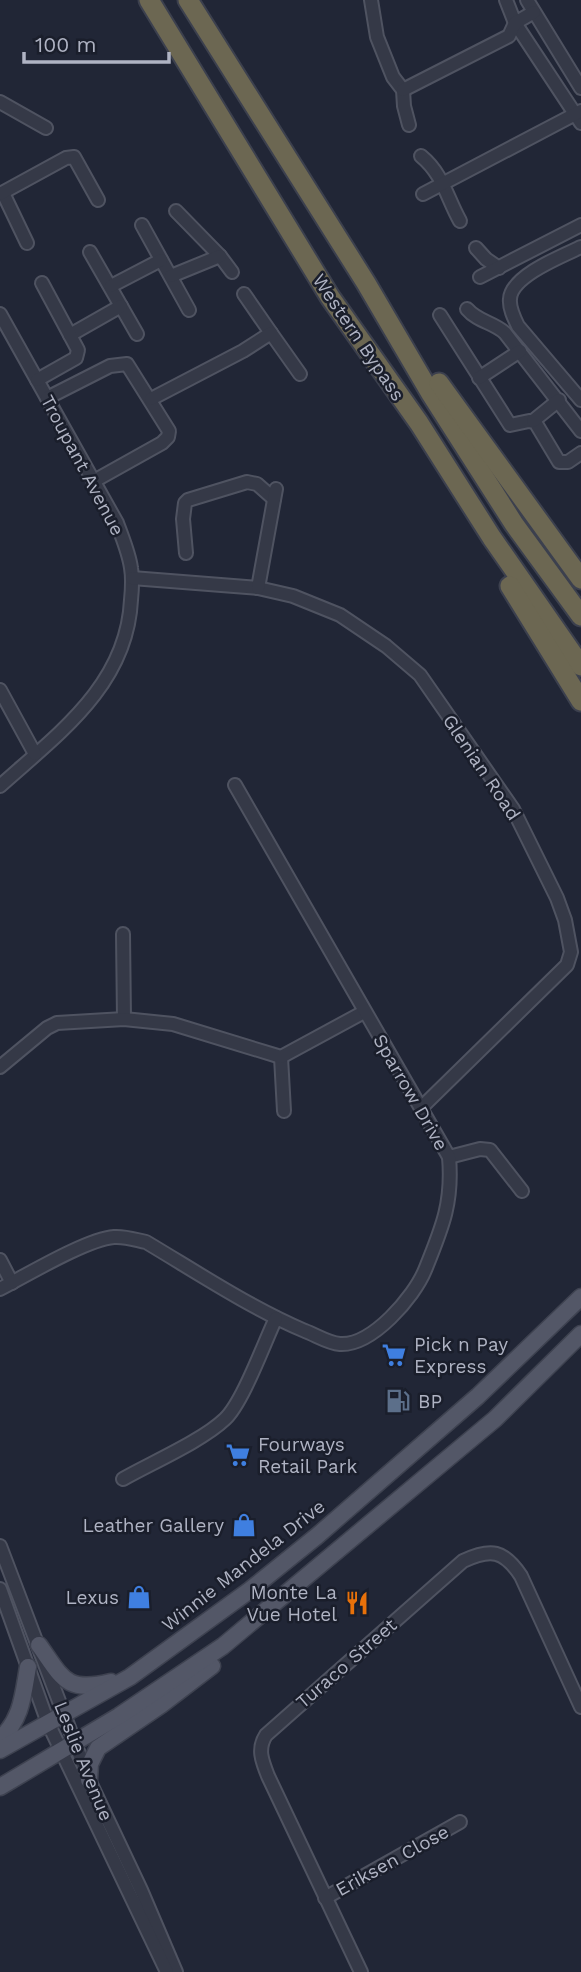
<svg xmlns="http://www.w3.org/2000/svg" width="581" height="1972" font-family="'Work Sans',sans-serif">
<style>
.lines{fill:none;stroke-linecap:round;stroke-linejoin:round}
.minor-casing{stroke:#4f5361;stroke-width:16}
.major-casing{stroke:#3e4250;stroke-width:19}
.highway-casing{stroke:#3c404e;stroke-width:23}
.minor{stroke:#353947;stroke-width:12}
.major{stroke:#535767;stroke-width:16}
.highway{stroke:#6c6752;stroke-width:19}
.labels{text-anchor:middle;stroke-width:5;stroke-linejoin:round;paint-order:stroke}
.street-label{font-size:19px;fill:#afb3c3;stroke:#1a1e2b}
.poi-label{font-size:19px;fill:#afb3c3;stroke:#1a1e2b;text-anchor:start}
</style>
<rect width="100%" height="100%" fill="#212636"/>
<g class="lines">
<!-- minor casing -->
<g class="minor-casing">
<g id="minor">
<path d="M 371,0 L 377,37 L 393,77 L 403,90 L 404,106 L 409,125"/>
<path d="M 506,0 L 515,23 L 581,123"/>
<path d="M 527,0 L 581,88"/>
<path d="M 403,90 L 509,36 L 515,23 L 534,12"/>
<path d="M 0,102 L 46,128"/>
<path d="M 421,156 C 443,174 447,198 460,221"/>
<path d="M 3,193 L 27,243"/>
<path d="M 0,194 L 66,158 L 74,157 L 98,200"/>
<path d="M 423,194 L 581,111"/>
<path d="M 176,211 L 220,256 L 232,272"/>
<path d="M 142,225 L 189,310"/>
<path d="M 581,247 C 562,256 511,276 510,299 C 509,308 514,318 518,326 L 581,400"/>
<path d="M 476,248 L 486,259 L 499,268"/>
<path d="M 90,252 L 137,334"/>
<path d="M 171,276 L 220,256"/>
<path d="M 480,277 L 581,225"/>
<path d="M 111,286 L 161,260"/>
<path d="M 244,294 L 271,333"/>
<path d="M 467,309 C 478,322 493,322 505,333 L 581,431"/>
<path d="M 0,314 L 117,523 C 122,537 129,553 131,568 C 133,579 132,590 131,600 C 127,685 58,734 0,786"/>
<path d="M 440,315 L 510,425 L 529,421 L 535,422 L 559,462 L 568,462 L 581,453"/>
<path d="M 70,335 L 121,306"/>
<path d="M 479,378 L 520,351"/>
<path d="M 37,380 L 76,358 L 78,350 L 42,283"/>
<path d="M 47,398 L 110,366 L 127,364 L 169,431 L 168,437 L 162,443 L 94,481"/>
<path d="M 151,399 L 243,351 L 271,333 L 300,374"/>
<path d="M 533,421 L 559,400"/>
<path d="M 186,553 L 183,519 L 185,503 L 188,500 L 247,482 L 257,484 L 274,499"/>
<path d="M 132,578 L 258,588 L 293,596 L 340,615 L 386,646 L 420,675 L 513,809 L 557,898 L 565,920 L 571,952 L 567,965 L 422,1107"/>
<path d="M 258,588 L 276,489"/>
<path d="M 0,690 L 35,754"/>
<path d="M 123,934 L 124,1019"/>
<path d="M 281,1057 L 284,1111"/>
<path d="M 0,1067 L 47,1028 L 57,1023 L 124,1019 L 173,1024 L 281,1057 L 364,1012"/>
<path d="M 449,1157 L 480,1149 L 490,1150 L 522,1191"/>
<path d="M 0,1260 L 12,1283"/>
<path d="M 0,1289 C 27,1275 87,1239 114,1237 C 125,1236 136,1240 146,1242 C 198,1273 249,1307 305,1331 C 316,1335 328,1343 340,1344 C 372,1346 414,1297 425,1270 C 442,1228 453,1203 449,1157 L 235,785"/>
<path d="M 123,1479 C 151,1463 202,1441 225,1419 C 243,1402 264,1343 276,1318"/>
<path d="M 0,1546 L 89,1780 L 141,1890 L 176,1972"/>
<path d="M 0,1589 L 48,1723 L 167,1972"/>
<path d="M 325,1898 L 460,1822"/>
<path d="M 361,1972 L 268,1776 C 262,1761 257,1749 266,1735 L 463,1561 C 491,1548 504,1550 521,1576 L 581,1707"/>
</g>
</g>
<!-- major casing -->
<g class="major-casing">
<g id="major">
<path d="M 39,1645 C 63,1679 66,1693 111,1682"/>
<path d="M 0,1739 C 22,1719 23,1695 28,1667"/>
<path d="M 0,1750 L 130,1677 L 250,1590 L 317,1536 L 478,1396 L 581,1297"/>
<path d="M 89,1780 L 90,1764 L 98,1748 L 161,1705 L 212,1666"/>
<path d="M 0,1787 L 119,1716 L 223,1646 L 495,1419 L 581,1334"/>
</g>
</g>
<!-- highway casing -->
<g class="highway-casing">
<g id="highway">
<path d="M 149,0 L 330,297 L 419,423 L 492,538 L 581,666"/>
<path d="M 188,0 L 366,283 L 431,394 L 514,524 L 581,616"/>
<path d="M 439,383 L 581,579"/>
<path d="M 510,586 L 581,701"/>
</g>
</g>
<!-- minor -->
<use href="#minor" class="minor"/>
<!-- major -->
<use href="#major" class="major"/>
<!-- highway -->
<use href="#highway" class="highway"/>
</g>
<!-- icons -->
<defs>
<g id="supermarket-bare" transform="scale(1.89)"><path d="M-6-5.5h2.5l.6 2H6L4.5 2H-2.5L-4.4-4H-6ZM-1.5 3.2a1.3 1.3 0 1 0 .1 0ZM3 3.2a1.3 1.3 0 1 0 .1 0Z" fill="#3f7fe0" stroke="#1a1e2b" stroke-width="2.5" paint-order="stroke"/></g>
<g id="fuel-bare" transform="scale(1.89)"><path d="M-5.5-6h7V0h2V4h1.3V-2.5L3-4.5l.8-.8L6-3V5H2.5V1h-1V6h-7ZM-4.2-4.7v3.2H.2V-4.7Z" fill="#5c6f8a" stroke="#1a1e2b" stroke-width="2.5" paint-order="stroke"/></g>
<g id="shop-bare" transform="scale(1.89)"><path d="M-5-2.5h2.3a2.7 3.5 0 0 1 5.4 0H5L5.5 6h-11ZM-1.5-2.5h3a1.5 2.3 0 0 0-3 0Z" fill="#3f7fe0" stroke="#1a1e2b" stroke-width="2.5" paint-order="stroke"/></g>
<g id="restaurant-bare" transform="scale(1.89)"><path d="M-5-6h1v4h1v-4h1v4h1v-4h1v5L-1.5 .5V6h-2V.5L-5-1ZM5-6V6H3V1.5H1.5Q1.5-4 5-6Z" fill="#e8710a" stroke="#1a1e2b" stroke-width="2.5" paint-order="stroke"/></g>
</defs>
<g fill-rule="evenodd">
<use href="#supermarket-bare" x="394" y="1355"/>
<use href="#fuel-bare" x="398" y="1401"/>
<use href="#supermarket-bare" x="238" y="1455"/>
<use href="#shop-bare" x="244" y="1525"/>
<use href="#shop-bare" x="139" y="1597"/>
<use href="#restaurant-bare" x="357" y="1603"/>
</g>
<g class="labels">
<!-- street labels -->
<g class="street-label">
<text transform="translate(359 337) rotate(56)" y="7">Western Bypass</text>
<text transform="translate(83 465) rotate(62)" y="7">Troupant Avenue</text>
<text transform="translate(482 767) rotate(56)" y="7">Glenian Road</text>
<text transform="translate(411 1092) rotate(60)" y="7">Sparrow Drive</text>
<text transform="translate(243 1565) rotate(-38)" y="7">Winnie Mandela Drive</text>
<text transform="translate(346 1663) rotate(-41)" y="7">Turaco Street</text>
<text transform="translate(84 1761) rotate(68)" y="7">Leslie Avenue</text>
<text transform="translate(392 1860) rotate(-29)" y="7">Eriksen Close</text>
</g>
<!-- poi labels -->
<g class="poi-label">
<text x="414" y="1351">Pick n Pay<tspan x="414" dy="22">Express</tspan></text>
<text x="418" y="1408">BP</text>
<text x="258" y="1451">Fourways<tspan x="258" dy="22">Retail Park</tspan></text>
<text x="224" y="1532" text-anchor="end">Leather Gallery</text>
<text x="337" y="1599" text-anchor="end">Monte La<tspan x="337" dy="22">Vue Hotel</tspan></text>
<text x="119" y="1604" text-anchor="end">Lexus</text>
</g>
</g>
<!-- scale -->
<path d="M24 52v10h145v-10" fill="none" stroke="#afb3c3" stroke-width="3.5"/>
<text x="35" y="52" font-size="21" fill="#afb3c3" stroke="#1a1e2b" stroke-width="5" paint-order="stroke">100 m</text>
</svg>
